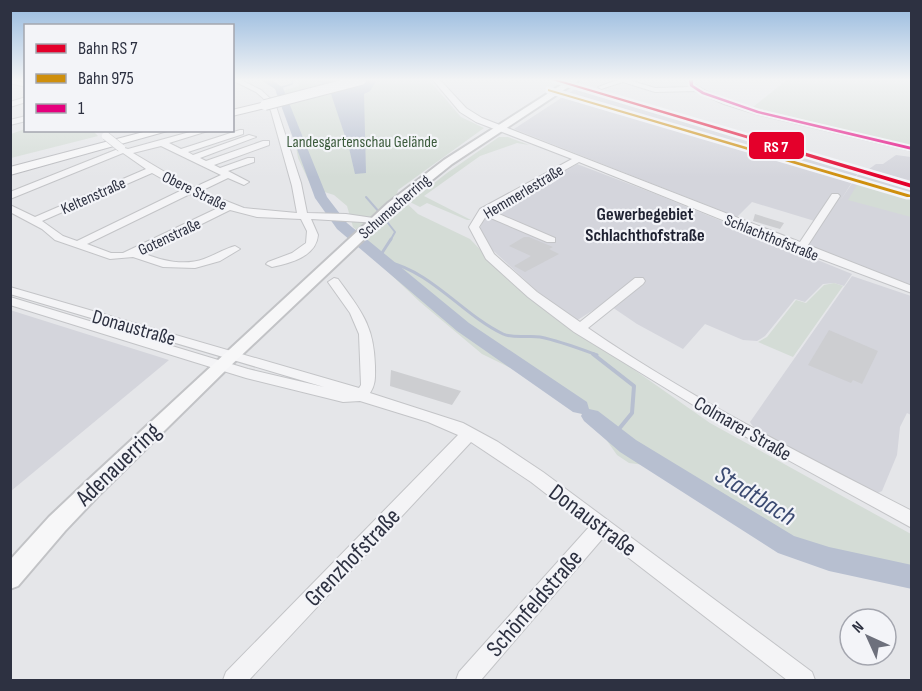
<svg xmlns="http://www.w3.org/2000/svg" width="922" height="691" font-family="'Sofia Sans Condensed',sans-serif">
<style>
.built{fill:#d4d5dc}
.green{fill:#d4dcd6}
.water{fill:#b7bfd0}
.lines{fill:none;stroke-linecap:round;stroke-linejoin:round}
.stream-far3{stroke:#b7bfd0;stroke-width:1.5}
.stream-far2{stroke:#b7bfd0;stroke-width:2}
.stream-far1{stroke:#b7bfd0;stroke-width:3}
.stream{stroke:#b7bfd0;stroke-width:4}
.river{fill:#b7bfd0;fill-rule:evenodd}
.building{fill:#cdced1}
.minor-casing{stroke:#c3c4c7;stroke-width:2}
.major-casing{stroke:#c2c3c6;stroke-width:4}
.highway-casing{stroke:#b8b9bd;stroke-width:2}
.minor{fill:#f4f4f6;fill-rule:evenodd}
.major{fill:#f7f7f8;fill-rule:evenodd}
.highway{fill:#f7f7f8;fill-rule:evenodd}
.minor-bridge-casing{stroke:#c3c4c7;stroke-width:9;stroke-linecap:butt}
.highway-bridge-casing{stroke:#b8b9bd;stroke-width:12;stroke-linecap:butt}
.minor-bridge{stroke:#f4f4f6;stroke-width:8}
.highway-bridge{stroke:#f7f7f8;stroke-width:10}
.bus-1-casing{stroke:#f3f4f8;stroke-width:4}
.bus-1{fill:#e5007d;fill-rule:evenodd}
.rail-1-casing{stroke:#f3f4f8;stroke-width:5}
.rail-2-casing{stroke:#f3f4f8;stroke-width:5}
.rail-1{fill:#e4002b;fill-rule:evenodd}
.rail-2{fill:#cf8f0d;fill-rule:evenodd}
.labels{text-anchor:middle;stroke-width:4.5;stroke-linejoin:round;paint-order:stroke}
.far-park-label{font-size:16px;fill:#3c5b3c;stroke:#f3f4f8}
.far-street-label{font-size:16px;fill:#2d3141;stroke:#f3f4f8}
.far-quarter-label{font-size:18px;font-weight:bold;fill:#1f2232;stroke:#f3f4f8}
.street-label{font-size:20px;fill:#2d3141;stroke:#f3f4f8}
.near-street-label{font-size:24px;fill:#2d3141;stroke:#f3f4f8}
.near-water-label{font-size:26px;font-style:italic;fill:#3b4a71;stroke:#f3f4f8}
.line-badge{stroke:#f3f4f8;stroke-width:2}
.badge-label{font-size:16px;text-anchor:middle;font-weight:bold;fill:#fff}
</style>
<rect width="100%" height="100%" fill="#e5e6e9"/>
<!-- built -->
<g class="built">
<path d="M 575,89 L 858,173 L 840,201 L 859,173 L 911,189 L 911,285 L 806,245 L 818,222 L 752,202 L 737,217 L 514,129 Z"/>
<path d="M 896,155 L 911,157 L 911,182 L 869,169 L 876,164 L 883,164 Z"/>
<path d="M 577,164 L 653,193 L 852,274 L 844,286 L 834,283 L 823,284 L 805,302 L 795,299 L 765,336 L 757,341 L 743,340 L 705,324 L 683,349 L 637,324 L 609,305 L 603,304 L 576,321 L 537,291 L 486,244 L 480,228 L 487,213 Z"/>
<path d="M 852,276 L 911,296 L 911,415 L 907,413 L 900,427 L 897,455 L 882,491 L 878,493 L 871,492 L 755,429 L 750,422 Z"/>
<path d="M 10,310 L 169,360 L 11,491 L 10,491 Z"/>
</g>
<!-- green -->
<g class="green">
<path d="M 298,80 L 429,80 L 461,117 L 484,128 L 398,190 L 397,194 L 418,214 L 470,239 L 497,267 L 616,357 L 710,423 L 911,534 L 911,581 L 835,569 L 793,555 L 758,535 L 660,467 L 629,463 L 617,455 L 605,438 L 573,405 L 531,378 L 482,354 L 420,302 L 368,253 L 368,240 L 353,227 L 347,206 L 334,195 L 312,188 L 298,158 L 290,112 L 276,93 L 299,86 Z"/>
<path d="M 787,80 L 911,80 L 911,146 L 753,107 Z"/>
<path d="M 25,129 L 93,131 L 98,136 L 11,158 L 11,134 Z"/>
<path d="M 499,137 L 508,137 L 529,145 L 517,143 L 480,156 L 424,196 L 471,220 L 467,220 L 427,203 L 420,207 L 410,202 L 447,173 Z"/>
<path d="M 860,180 L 911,193 L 911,217 L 848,200 Z"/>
<path d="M 834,283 L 843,286 L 793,357 L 758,342 L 767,337 L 796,300 L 806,303 L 824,285 Z"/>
</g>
<!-- water -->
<path class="water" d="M 310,80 L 377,80 L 370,91 L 364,94 L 366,173 L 355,174 L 349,148 L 329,88 L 320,82 Z"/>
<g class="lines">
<!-- stream-far3 -->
<path class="stream-far3" d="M 279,88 L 292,84 L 293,80"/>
<!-- stream-far2 -->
<g class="stream-far2">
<path d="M 366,197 L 380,213"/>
<path d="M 384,218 L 395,232 L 390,241"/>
</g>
<!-- stream-far1 -->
<g class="stream-far1">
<path d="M 380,256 L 391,239"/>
<path d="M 387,262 C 431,271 463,315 503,334 C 514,339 529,335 540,337 C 560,341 578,348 597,355"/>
</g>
<!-- stream -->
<path class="stream" d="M 593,354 L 634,386 L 632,413 L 614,435"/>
<!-- river -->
<path class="river" d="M 261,80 L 272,80 L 283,88 L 327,197 L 347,223 L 469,323 L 587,402 L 589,409 L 598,411 L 636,440 L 794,536 L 829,547 L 912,565 L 912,589 L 829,571 L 778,553 L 620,452 L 584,421 L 581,416 L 582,414 L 573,412 L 457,331 L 337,229 L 315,198 L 275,89 Z"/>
</g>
<!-- building -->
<g class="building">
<path d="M 755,214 L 784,223 L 780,229 L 753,221 Z"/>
<path d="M 524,237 L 529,237 L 553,247 L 549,249 L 559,254 L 525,272 L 514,266 L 531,256 L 509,246 Z"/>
<path d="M 829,330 L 878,351 L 862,384 L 853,380 L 851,383 L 808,365 Z"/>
<path d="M 391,370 L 461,391 L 452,405 L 390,386 Z"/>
</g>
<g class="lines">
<!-- minor casing -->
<g class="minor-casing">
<g id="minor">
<path d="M 10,80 L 26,83 L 26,87 L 10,83 Z"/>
<path d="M 232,80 L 241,80 L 261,90 L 275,103 L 301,183 L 307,213 L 346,214 L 380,219 L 380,223 L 311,219 L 318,235 C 316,257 290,263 272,267 L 266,264 L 268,262 L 292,253 L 306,243 L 307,231 L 301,219 L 257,217 L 230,210 L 143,253 C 161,261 185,266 204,259 C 215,255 224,249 235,246 L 240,249 L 220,261 L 195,268 L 163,267 L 133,257 L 110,259 L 55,240 L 42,229 L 10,212 L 10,205 L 35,217 L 146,169 L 123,153 L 10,199 L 10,192 L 118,149 L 118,146 L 128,149 L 197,130 L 211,130 L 169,143 L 181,149 L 240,130 L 243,130 L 243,134 L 188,152 L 193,155 L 249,135 L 256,137 L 200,158 L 206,161 L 263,141 L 269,141 L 269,145 L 214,165 L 220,168 L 248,158 L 254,158 L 254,162 L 228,171 L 249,182 L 244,185 L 228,178 L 201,191 L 244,208 L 297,213 L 292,186 L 271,111 L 263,98 L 256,92 ZM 161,146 L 221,175 L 195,187 L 190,187 L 133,153 ZM 152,173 L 182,190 L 77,241 L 63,236 L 42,221 ZM 190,194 L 220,207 L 123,253 L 111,253 L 87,244 Z"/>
<path d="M 433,80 L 440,80 L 466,108 L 482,118 L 800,242 L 832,194 L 838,194 L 840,196 L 808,245 L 912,286 L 912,293 L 797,250 L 579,162 L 492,211 L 555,238 L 555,242 L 547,242 L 486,216 L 479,227 L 494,254 L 537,292 L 580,322 L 635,278 L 643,278 L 645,281 L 643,284 L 588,328 C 688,397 803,455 912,511 L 912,528 L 739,433 L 574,332 L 528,297 L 486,259 L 469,227 L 480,209 L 572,159 L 476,122 L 460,112 Z"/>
<path d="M 617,80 L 629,80 L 655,88 L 690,87 L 688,80 L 694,80 L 694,84 C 719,100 748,107 776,115 C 821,127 866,137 912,146 L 912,151 L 756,114 L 724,104 L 695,91 L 655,92 L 623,82 L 601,89 L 598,87 Z"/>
<path d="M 26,97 L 26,102 L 10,107 L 10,102 Z"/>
<path d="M 26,116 L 26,121 L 10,125 L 10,120 Z"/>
<path d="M 334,278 L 338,279 C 361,311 374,325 375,366 C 375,377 376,384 370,393 L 463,423 L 498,442 L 543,472 L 812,672 L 815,680 L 787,680 L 603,538 L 481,680 L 456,680 L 459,672 L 589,527 L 531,482 L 471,442 L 249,680 L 223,680 L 226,672 L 458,435 L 428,422 L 360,401 L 343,402 L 246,378 L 10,305 L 10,297 L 248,369 L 324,387 L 10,294 L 10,287 L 359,388 L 361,385 L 359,334 L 350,313 L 328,282 Z"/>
</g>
</g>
<!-- major casing -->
<g class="major-casing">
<path id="major" d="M 569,80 L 579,80 L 452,164 L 396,209 L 227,369 L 100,494 L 65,531 L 18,586 L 10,589 L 10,560 L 49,517 L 86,482 L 388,203 L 444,160 Z"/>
</g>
<!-- highway casing -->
<g class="highway-casing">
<g id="highway">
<path d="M 265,102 L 269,103 L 269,107 L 232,116 L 232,110 Z"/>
<path d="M 151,130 L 171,130 L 10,175 L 10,167 Z"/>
</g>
</g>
<!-- minor -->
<use href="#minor" class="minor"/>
<!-- major -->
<use href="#major" class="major"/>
<!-- highway -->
<use href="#highway" class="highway"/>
<!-- minor-bridge casing -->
<g class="minor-bridge-casing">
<path id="minor-bridge" d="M 106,136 L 121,148"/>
</g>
<!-- highway-bridge casing -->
<g class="highway-bridge-casing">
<path id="highway-bridge" d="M 265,105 L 361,80"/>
</g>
<!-- minor-bridge -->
<use href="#minor-bridge" class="minor-bridge"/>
<!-- highway-bridge -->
<use href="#highway-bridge" class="highway-bridge"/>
<!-- bus-1 casing -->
<g class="bus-1-casing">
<path id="bus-1" d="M 689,80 L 693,80 L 693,85 L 704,92 L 759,111 L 912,147 L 912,150 L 757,113 L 702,94 L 690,86 Z"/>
</g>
<!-- bus-1 -->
<use href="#bus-1" class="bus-1"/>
<!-- rail-1 casing -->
<g class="rail-1-casing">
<path id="rail-1" d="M 552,80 L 559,80 L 912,184 L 912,188 Z"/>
</g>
<!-- rail-2 casing -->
<g class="rail-2-casing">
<path id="rail-2" d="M 548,89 L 911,195 L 912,197 L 907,197 L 548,91 Z"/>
</g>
<!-- rail-1 -->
<use href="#rail-1" class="rail-1"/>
<!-- rail-2 -->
<use href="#rail-2" class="rail-2"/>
</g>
<!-- sky -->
<linearGradient id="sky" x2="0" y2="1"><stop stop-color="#94b8de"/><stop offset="0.45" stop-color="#f3f4f5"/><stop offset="1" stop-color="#f3f4f5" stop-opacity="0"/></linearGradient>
<rect width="922" height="177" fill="url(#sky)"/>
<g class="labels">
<!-- far-park labels -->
<g class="far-park-label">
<text x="362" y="147">Landesgartenschau Gelände</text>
</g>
<!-- far-street labels -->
<g class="far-street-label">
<text transform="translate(195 190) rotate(26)" y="6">Obere Straße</text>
<text transform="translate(523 191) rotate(-31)" y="6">Hemmerlestraße</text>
<text transform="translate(93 195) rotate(-24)" y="6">Keltenstraße</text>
<text transform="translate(394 206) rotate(-41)" y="6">Schumacherring</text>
<text transform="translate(169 236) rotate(-25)" y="6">Gotenstraße</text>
<text transform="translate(772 237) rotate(22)" y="6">Schlachthofstraße</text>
</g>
<!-- far-quarter labels -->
<g class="far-quarter-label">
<text x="645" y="220">Gewerbegebiet<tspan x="645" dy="21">Schlachthofstraße</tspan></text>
</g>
<!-- street labels -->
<g class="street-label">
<text transform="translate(134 327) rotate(16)" y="7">Donaustraße</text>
<text transform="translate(743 428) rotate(30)" y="7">Colmarer Straße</text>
</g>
<!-- near-street labels -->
<g class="near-street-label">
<text transform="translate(118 464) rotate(-44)" y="8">Adenauerring</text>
<text transform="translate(593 520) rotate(37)" y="8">Donaustraße</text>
<text transform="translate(352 557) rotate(-46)" y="8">Grenzhofstraße</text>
<text transform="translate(534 603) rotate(-49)" y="8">Schönfeldstraße</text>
</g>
<!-- near-water labels -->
<g class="near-water-label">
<text transform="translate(756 495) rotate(32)" y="9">Stadtbach</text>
</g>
</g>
<rect class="line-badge" x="748" y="131" width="57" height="29" rx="6" fill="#e4002b"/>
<g class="badge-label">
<text x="776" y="152">RS 7</text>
</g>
<!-- border -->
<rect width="922" height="691" fill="none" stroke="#2d3141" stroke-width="24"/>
<!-- legend -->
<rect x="24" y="24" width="210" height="108" fill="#f3f4f8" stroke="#a4a6af" stroke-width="1.5"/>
<rect x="36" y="44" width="30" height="9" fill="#e4002b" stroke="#a4a6af" stroke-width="1.5"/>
<text x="78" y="54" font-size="18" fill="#2d3141">Bahn RS 7</text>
<rect x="36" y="74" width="30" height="9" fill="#cf8f0d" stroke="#a4a6af" stroke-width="1.5"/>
<text x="78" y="84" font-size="18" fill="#2d3141">Bahn 975</text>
<rect x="36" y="104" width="30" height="9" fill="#e5007d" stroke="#a4a6af" stroke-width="1.5"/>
<text x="78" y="114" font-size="18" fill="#2d3141">1</text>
<!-- north arrow -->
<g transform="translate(868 637) rotate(315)"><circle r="28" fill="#f3f4f8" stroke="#a4a6af" stroke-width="1.5"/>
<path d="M0-4.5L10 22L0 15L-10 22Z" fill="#6d707c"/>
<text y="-9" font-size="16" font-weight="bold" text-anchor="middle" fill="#2d3141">N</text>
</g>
</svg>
